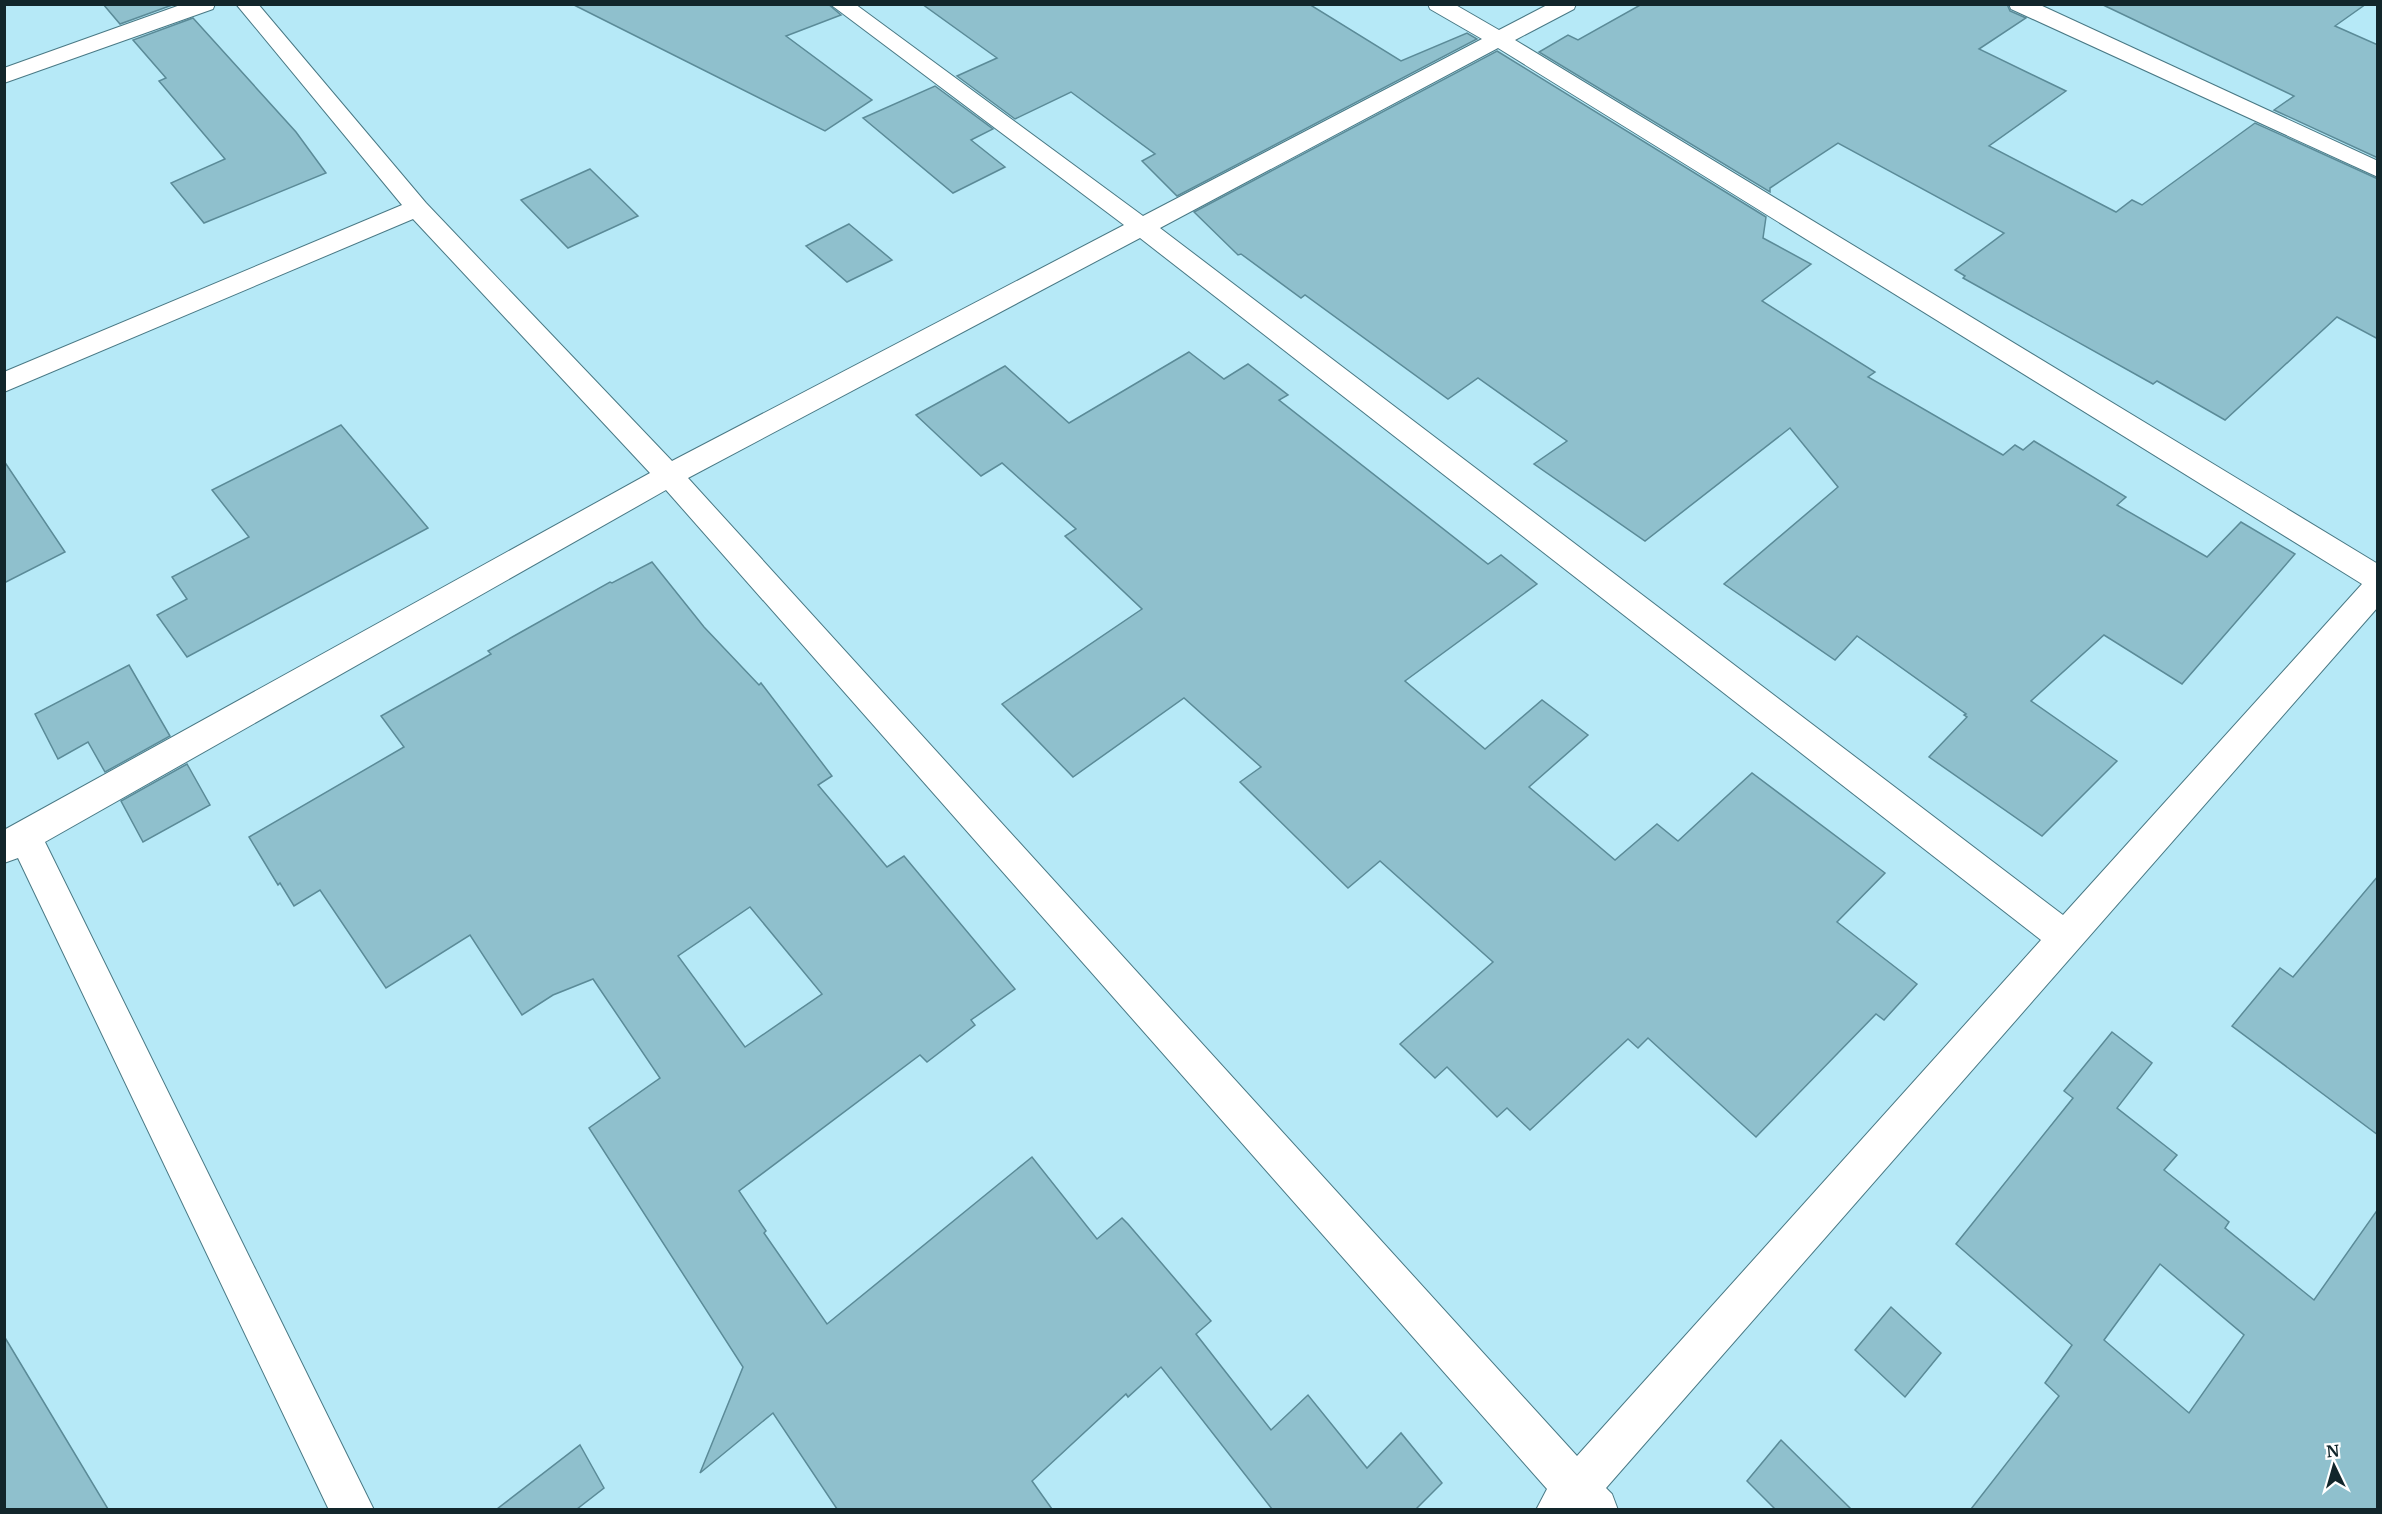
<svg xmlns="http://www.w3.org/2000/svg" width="2382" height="1514" font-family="Merriweather,serif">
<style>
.building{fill:#8fc0cd;stroke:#5b8b98;stroke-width:1.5;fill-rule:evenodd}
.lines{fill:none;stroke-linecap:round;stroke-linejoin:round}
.minor-casing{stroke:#497985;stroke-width:2}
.minor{fill:#fff;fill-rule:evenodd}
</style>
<rect width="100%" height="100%" fill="#b6e9f7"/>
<!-- building -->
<g class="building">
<path d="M 103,4 L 175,4 L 120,24 Z"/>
<path d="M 572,4 L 828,4 L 841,15 L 786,36 L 872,100 L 825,131 Z"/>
<path d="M 922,4 L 1309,4 L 1401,61 L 1467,33 L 1477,39 L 1177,196 L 1142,161 L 1155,154 L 1071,92 L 1015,119 L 957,76 L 997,58 Z"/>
<path d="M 1642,4 L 2007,4 L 2010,11 L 2026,18 L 1979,49 L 2066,91 L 1989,146 L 2116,212 L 2132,200 L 2142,205 L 2255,123 L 2378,179 L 2378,339 L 2337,317 L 2225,420 L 2157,381 L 2153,384 L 1963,278 L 1965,276 L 1955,270 L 2004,233 L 1838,143 L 1770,188 L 1770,192 L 1539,52 L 1568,35 L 1578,40 Z"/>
<path d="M 2101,4 L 2366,4 L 2335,26 L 2378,45 L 2378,158 L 2274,110 L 2294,96 Z"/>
<path d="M 193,18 L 296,132 L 326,173 L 204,223 L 171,183 L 225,159 L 159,81 L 166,78 L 133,40 Z"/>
<path d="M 1497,51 L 1766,217 L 1763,238 L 1811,264 L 1762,301 L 1875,372 L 1868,377 L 2003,455 L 2015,445 L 2023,450 L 2034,441 L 2126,497 L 2117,505 L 2207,557 L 2241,522 L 2295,554 L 2182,684 L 2104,635 L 2031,701 L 2117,761 L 2042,836 L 1929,757 L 1967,717 L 1964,715 L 1966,714 L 1857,636 L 1835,660 L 1724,584 L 1838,487 L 1790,428 L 1645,541 L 1534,464 L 1567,441 L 1478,378 L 1448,399 L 1305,295 L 1301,298 L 1241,254 L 1238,255 L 1194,212 Z"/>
<path d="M 935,86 L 993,129 L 971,140 L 1005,167 L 953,193 L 863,118 Z"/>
<path d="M 590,169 L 638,216 L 568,248 L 521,200 Z"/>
<path d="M 849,224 L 892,260 L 847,282 L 806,246 Z"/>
<path d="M 1189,352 L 1224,379 L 1248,364 L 1288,395 L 1279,400 L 1488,564 L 1501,555 L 1537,584 L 1405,681 L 1485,749 L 1542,700 L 1588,735 L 1529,787 L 1615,860 L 1657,824 L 1678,841 L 1752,773 L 1885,873 L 1837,922 L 1917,984 L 1884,1020 L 1876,1014 L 1756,1137 L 1648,1038 L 1638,1048 L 1628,1039 L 1530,1130 L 1507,1108 L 1497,1117 L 1447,1067 L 1435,1078 L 1400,1044 L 1493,962 L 1380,861 L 1348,888 L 1240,782 L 1261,767 L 1184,698 L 1073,777 L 1002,704 L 1142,609 L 1065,536 L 1076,529 L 1002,463 L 981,476 L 916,415 L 1005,366 L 1069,423 Z"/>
<path d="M 341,425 L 428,528 L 187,657 L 157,615 L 187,599 L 172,577 L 249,537 L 212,490 Z"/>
<path d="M 4,461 L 65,552 L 4,583 Z"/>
<path d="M 652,562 L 704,627 L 759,685 L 761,683 L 832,776 L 818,785 L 887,867 L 904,856 L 1015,989 L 971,1020 L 975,1025 L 927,1062 L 920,1055 L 739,1191 L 766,1231 L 764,1233 L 827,1324 L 1032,1157 L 1097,1239 L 1122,1218 L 1128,1224 L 1211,1321 L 1196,1334 L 1271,1430 L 1308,1395 L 1367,1468 L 1401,1433 L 1442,1483 L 1416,1509 L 1272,1509 L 1161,1367 L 1128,1397 L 1126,1394 L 1032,1481 L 1052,1509 L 837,1509 L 773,1413 L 700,1473 L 743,1367 L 589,1128 L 660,1078 L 593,979 L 553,995 L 522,1015 L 470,935 L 386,988 L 320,890 L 294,906 L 280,883 L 278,885 L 249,837 L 404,747 L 381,716 L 491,654 L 488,651 L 514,636 L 610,582 L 612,583 ZM 750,907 L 822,994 L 745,1047 L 678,956 Z"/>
<path d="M 129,665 L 170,736 L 105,772 L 88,742 L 58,759 L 35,714 Z"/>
<path d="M 187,764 L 210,805 L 143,842 L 121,801 Z"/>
<path d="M 2378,876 L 2378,1135 L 2232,1026 L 2280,968 L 2293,977 Z"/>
<path d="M 2112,1032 L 2152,1063 L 2117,1108 L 2177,1155 L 2164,1170 L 2229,1222 L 2225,1228 L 2314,1300 L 2378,1209 L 2378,1509 L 1971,1509 L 2059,1396 L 2045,1383 L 2072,1345 L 1956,1244 L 2073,1098 L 2064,1091 ZM 2160,1264 L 2244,1335 L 2189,1413 L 2104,1340 Z"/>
<path d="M 1891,1307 L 1941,1353 L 1905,1397 L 1855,1350 Z"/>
<path d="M 4,1336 L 108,1509 L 4,1509 Z"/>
<path d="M 1781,1440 L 1851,1509 L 1775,1509 L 1747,1481 Z"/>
<path d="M 580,1445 L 604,1488 L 577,1509 L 497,1509 Z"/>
</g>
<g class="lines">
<!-- minor casing -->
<g class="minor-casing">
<g id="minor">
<path d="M 183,4 L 215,4 L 213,9 L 4,83 L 4,68 Z"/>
<path d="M 236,4 L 258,4 L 426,203 L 672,461 L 1124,225 L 830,4 L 855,4 L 1143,216 L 1482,39 L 1430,9 L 1428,4 L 1454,4 L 1499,30 L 1549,4 L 1576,4 L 1574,9 L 1515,40 L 2378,564 L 2378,607 L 1606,1488 L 1612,1494 L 1618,1510 L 1536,1510 L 1547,1489 L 666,490 L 45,842 L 374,1510 L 329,1510 L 18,858 L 4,863 L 4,830 L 650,473 L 413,219 L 4,392 L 4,372 L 402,205 ZM 1498,48 L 2362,584 L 2063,915 L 1160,228 ZM 1140,238 L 2041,940 L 1577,1456 L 688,478 Z"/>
<path d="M 2009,4 L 2038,4 L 2378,161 L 2378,177 L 2011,9 Z"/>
</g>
</g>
<!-- minor -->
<use href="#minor" class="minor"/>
</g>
<!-- border -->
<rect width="2382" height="1514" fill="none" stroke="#12262b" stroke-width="12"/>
<!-- north arrow -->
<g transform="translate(2334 1466) rotate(355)" stroke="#ffffff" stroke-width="4.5" paint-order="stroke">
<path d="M0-4.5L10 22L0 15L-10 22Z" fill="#12262b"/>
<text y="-9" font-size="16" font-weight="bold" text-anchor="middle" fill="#12262b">N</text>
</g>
</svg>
